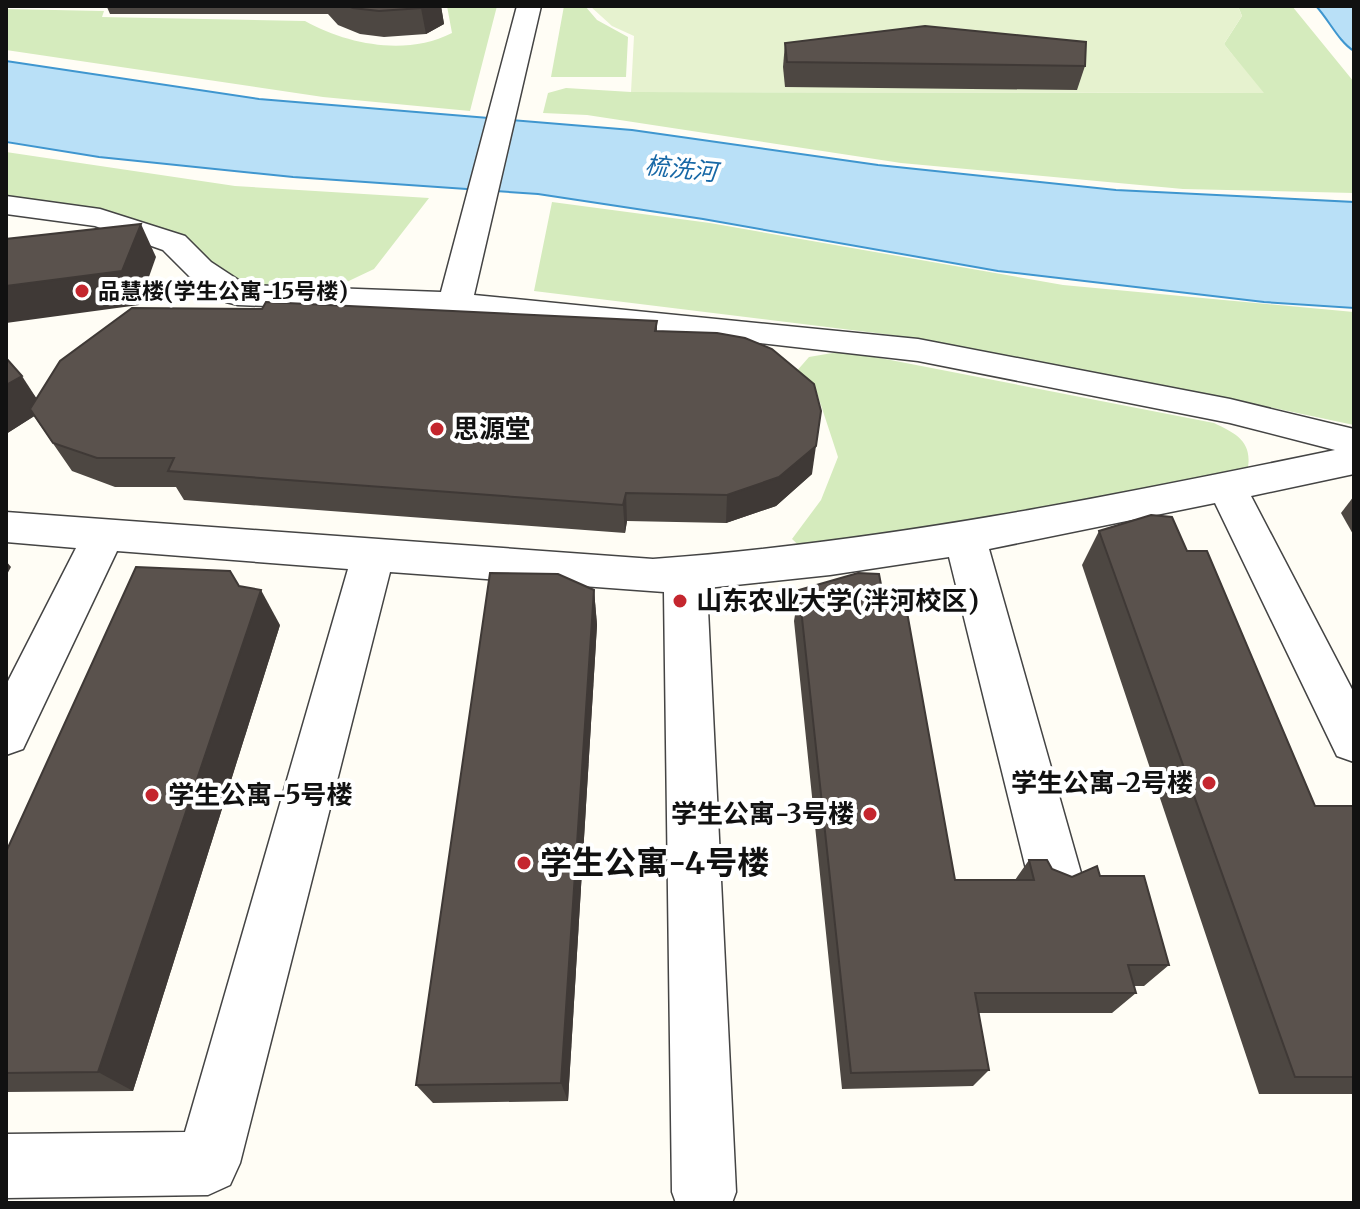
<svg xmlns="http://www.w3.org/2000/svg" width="1360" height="1209" font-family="Merriweather,'Noto Sans SC',serif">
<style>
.green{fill:#d5ebbd}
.pitch{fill:#e6f2cf}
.water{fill:#b9e0f7;stroke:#3f96cf;stroke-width:2}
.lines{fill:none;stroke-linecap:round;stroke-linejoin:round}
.minor-casing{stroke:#444;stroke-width:3}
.minor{fill:#fff;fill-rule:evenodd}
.wall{fill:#4d4742}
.shaded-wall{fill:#3f3936}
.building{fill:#5a524d;stroke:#3f3936;stroke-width:2}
.poi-dot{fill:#c4262e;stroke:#fff;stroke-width:3}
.labels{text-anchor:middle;stroke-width:8;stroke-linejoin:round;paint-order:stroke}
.far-poi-label{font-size:22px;font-weight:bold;fill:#111;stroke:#fff;text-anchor:start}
.far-water-label{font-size:24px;font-style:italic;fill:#1768a6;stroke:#fff}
.poi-label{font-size:26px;font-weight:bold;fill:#111;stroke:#fff;text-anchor:start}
.near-poi-label{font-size:32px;font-weight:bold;fill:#111;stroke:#fff;text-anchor:start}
</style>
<rect width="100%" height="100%" fill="#fffdf5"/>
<!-- green -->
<g class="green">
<path d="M 447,6 L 497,6 L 470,111 L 323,97 L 6,50 L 6,9 L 104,11 L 102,17 L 305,21 C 348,45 407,56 452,33 Z"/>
<path d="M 564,6 L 585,6 L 597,20 L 628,37 L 626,77 L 551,77 Z"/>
<path d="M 1238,6 L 1292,6 L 1354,82 L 1354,193 L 1183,189 L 901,163 L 587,115 L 543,113 L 548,93 L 566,88 L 631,92 L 1262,93 L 1224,44 L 1242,16 Z"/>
<path d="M 6,152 L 235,186 L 429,198 L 374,269 L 334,288 L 248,288 L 195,250 L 6,197 Z"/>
<path d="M 552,202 L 710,223 L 1063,285 L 1354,312 L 1354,425 L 1173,387 L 892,335 L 534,291 Z"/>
<path d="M 844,351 L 1214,423 C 1235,433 1252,441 1248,467 L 877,541 L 805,551 L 792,539 L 821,500 L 838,457 L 817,393 L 795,373 L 809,357 Z"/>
</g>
<!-- pitch -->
<path class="pitch" d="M 590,6 L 1238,6 L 1242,16 L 1224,44 L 1264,93 L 631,92 L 634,36 L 612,26 Z"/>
<!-- water -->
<g class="water">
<path d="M 1316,6 L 1354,6 L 1354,51 C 1339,42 1329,20 1316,6 Z"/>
<path d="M 6,61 L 259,99 L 632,130 L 878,165 L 1116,190 L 1354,202 L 1354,308 L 1264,302 L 998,271 L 703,219 L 538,194 L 293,177 L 99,157 L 6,142 Z"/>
</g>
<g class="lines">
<!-- minor casing -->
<g class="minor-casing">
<path id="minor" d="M 517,6 L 541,6 L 474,295 L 918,339 L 1230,399 L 1354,429 L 1354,474 L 1251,496 L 1354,693 L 1354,762 L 1337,756 L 1215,503 L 989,549 L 1081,873 L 1073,891 L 1054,898 L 1035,891 L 1027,873 L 949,557 L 830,575 L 707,588 L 736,1192 L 732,1203 L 676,1203 L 672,1192 L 664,592 L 390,572 L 240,1163 L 230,1185 L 208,1195 L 6,1198 L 6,1134 L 185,1132 L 348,569 L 117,551 L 23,749 L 6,755 L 6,685 L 76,548 L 6,542 L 6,512 L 653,559 C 884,542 1109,497 1335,450 L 1230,423 L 918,361 L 699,336 L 455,313 L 238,305 L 226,302 L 189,276 L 163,250 L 95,226 L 6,214 L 6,196 L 100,209 L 185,236 L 211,262 L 246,285 L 441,292 Z"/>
</g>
<!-- minor -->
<use href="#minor" class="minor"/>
</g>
<!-- wall -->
<g class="wall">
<path d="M 18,6 L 441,6 L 444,24 L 426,34 L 384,37 L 360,34 L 338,25 L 328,14 L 110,14 L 107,7 Z"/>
<path d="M 785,43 L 1085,66 L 1077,90 L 785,87 L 783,67 Z"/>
<path d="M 657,321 L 657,331 L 812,474 L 776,506 L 726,523 L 627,521 L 625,533 L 184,500 L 176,487 L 115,487 L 72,471 L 34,416 L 6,434 L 6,358 L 37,399 Z"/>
<path d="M 1354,496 L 1354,536 L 1341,513 Z"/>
<path d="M 1099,531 L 1187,551 L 1315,806 L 1354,806 L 1354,1094 L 1259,1094 L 1082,565 Z"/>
<path d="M 594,590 L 597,625 L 568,1101 L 433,1103 L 416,1085 Z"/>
<path d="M 799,590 L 886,611 L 955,880 L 1015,880 L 1029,860 L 1072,877 L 1100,876 L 1169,965 L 1144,986 L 1134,986 L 1136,993 L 1112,1013 L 978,1013 L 989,1070 L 973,1086 L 842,1089 L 794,621 Z"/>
<path d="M 280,625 L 133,1091 L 6,1092 L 6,852 Z"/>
</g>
<!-- shaded-wall -->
<g class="shaded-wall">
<path d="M 425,6 L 441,6 L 444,24 L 426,34 L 421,8 Z"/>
<path d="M 141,224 L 156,257 L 139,305 L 6,323 L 6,286 Z"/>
<path d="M 22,376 L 44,410 L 6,434 L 6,385 Z"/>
<path d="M 816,446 L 812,474 L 776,506 L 726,523 L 727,495 Z"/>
<path d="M 626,493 L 627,521 L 625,533 L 623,505 Z"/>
<path d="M 6,561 L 11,567 L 6,576 Z"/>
<path d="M 261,590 L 280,625 L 133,1091 L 98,1072 Z"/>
<path d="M 594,590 L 597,625 L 568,1101 L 561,1083 Z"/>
</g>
<!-- building -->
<g class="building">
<path d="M 348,6 L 425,6 L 421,8 L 379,11 L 353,8 Z"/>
<path d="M 925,26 L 1086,42 L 1085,66 L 787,62 L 785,43 Z"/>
<path d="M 141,224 L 122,271 L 6,286 L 6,239 Z"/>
<path d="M 266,302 L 657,321 L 655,331 L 717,333 L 745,338 L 772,349 L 814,384 L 821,411 L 816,446 L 779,477 L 727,495 L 626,493 L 623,505 L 168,471 L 174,458 L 97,458 L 53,443 L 30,409 L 60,361 L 132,308 L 262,309 Z"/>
<path d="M 6,358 L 22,376 L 6,385 Z"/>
<path d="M 1151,515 L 1172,517 L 1187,551 L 1207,551 L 1315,806 L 1354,806 L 1354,1077 L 1295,1077 L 1099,531 Z"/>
<path d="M 136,567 L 230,571 L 239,586 L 261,590 L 98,1072 L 6,1073 L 6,852 Z"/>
<path d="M 490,573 L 558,574 L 594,590 L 561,1083 L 416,1085 Z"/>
<path d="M 858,573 L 879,574 L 886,611 L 907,612 L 955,880 L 1034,880 L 1029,860 L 1047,860 L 1052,869 L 1072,877 L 1097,866 L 1100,876 L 1144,876 L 1169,965 L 1128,965 L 1136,993 L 975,993 L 989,1070 L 851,1073 L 799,590 Z"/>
</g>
<!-- markers -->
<g class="poi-dot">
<circle cx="82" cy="291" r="8"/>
<circle cx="437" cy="429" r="8"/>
<circle cx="680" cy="601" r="8"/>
<circle cx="1209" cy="783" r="8"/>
<circle cx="152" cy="795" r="8"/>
<circle cx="870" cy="814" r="8"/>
<circle cx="524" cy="863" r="8"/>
</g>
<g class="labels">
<!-- far-poi labels -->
<g class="far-poi-label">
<text x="98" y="299">品慧楼(学生公寓-15号楼)</text>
</g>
<!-- far-water labels -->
<g class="far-water-label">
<text transform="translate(681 169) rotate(6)" y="8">梳洗河</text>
</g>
<!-- poi labels -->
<g class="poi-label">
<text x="453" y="438">思源堂</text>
<text x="696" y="610">山东农业大学(泮河校区)</text>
<text x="1193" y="792" text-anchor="end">学生公寓-2号楼</text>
<text x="168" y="804">学生公寓-5号楼</text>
<text x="854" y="823" text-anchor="end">学生公寓-3号楼</text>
</g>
<!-- near-poi labels -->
<g class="near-poi-label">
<text x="540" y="874">学生公寓-4号楼</text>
</g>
</g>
<!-- border -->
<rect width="1360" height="1209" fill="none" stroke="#111111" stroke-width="16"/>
</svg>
